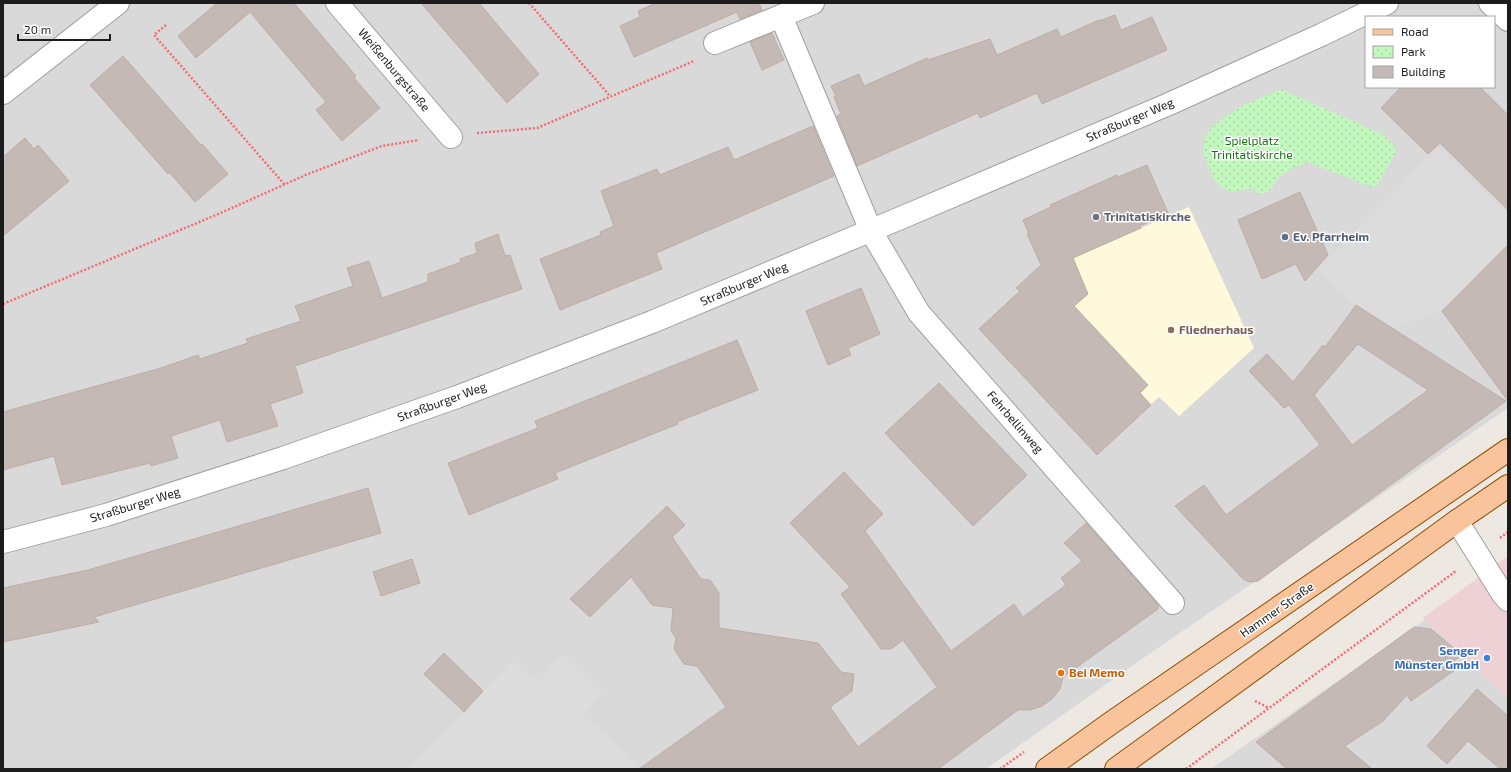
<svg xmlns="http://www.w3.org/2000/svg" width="1511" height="772" font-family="'Exo 2',sans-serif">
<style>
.residential{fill:#dad9d9;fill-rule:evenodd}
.commercial{fill:#eed1d4}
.education{fill:#fef9da}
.park{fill:url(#park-dots)}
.parking{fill:#dcdcdc}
.building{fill:#c4b9b5;stroke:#beaca4;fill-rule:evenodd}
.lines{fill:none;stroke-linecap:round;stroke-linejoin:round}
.minor-casing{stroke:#a0a0a0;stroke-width:24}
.major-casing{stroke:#8f4e04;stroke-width:24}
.path{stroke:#f56a70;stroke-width:2.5;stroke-dasharray:2 2;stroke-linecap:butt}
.minor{stroke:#fff;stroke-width:22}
.major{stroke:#f9c39b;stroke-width:22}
.worship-dot{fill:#6b7280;stroke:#fff;stroke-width:1.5}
.service-dot{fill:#5c6f8a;stroke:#fff;stroke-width:1.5}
.education-dot{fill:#8d6e63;stroke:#fff;stroke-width:1.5}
.shop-dot{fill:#3f7fe0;stroke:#fff;stroke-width:1.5}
.food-dot{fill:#e8710a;stroke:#fff;stroke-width:1.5}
.labels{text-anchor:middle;stroke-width:3;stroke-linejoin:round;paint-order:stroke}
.street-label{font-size:12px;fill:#1c1c1c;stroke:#fff}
.park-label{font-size:12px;fill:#14750e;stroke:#fff}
.worship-label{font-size:12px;font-weight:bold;fill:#5b616d;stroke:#fff;text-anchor:start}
.service-label{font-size:12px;font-weight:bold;fill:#4e5e75;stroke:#fff;text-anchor:start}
.education-label{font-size:12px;font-weight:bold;fill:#785e54;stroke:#fff;text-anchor:start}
.shop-label{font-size:12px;font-weight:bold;fill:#366cbe;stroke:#fff;text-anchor:end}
.food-label{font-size:12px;font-weight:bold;fill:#c56008;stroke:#fff;text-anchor:start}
</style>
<defs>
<pattern id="park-dots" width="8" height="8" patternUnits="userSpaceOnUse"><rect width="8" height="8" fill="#c2f7be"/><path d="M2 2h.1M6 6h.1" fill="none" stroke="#a6d3a3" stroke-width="1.8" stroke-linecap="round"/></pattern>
</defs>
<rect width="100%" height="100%" fill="#ede8e2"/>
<!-- residential -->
<g class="residential">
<path d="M 3,3 L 1508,3 L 1508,408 L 1152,652 L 986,769 L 3,769 ZM 1366,17 L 1494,17 L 1494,87 L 1366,87 Z"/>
<path d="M 1508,562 L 1508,769 L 1211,769 Z"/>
</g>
<!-- commercial -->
<path class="commercial" d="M 1508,556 L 1508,698 L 1423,618 Z"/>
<!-- education -->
<path class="education" d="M 1189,207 L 1254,348 L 1179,416 L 1159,397 L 1097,455 L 1040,394 L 1103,337 L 1083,316 L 1066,313 L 1088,294 L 1073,258 Z"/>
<!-- park -->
<path class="park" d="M 1281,89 L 1384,135 L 1394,145 L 1396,152 L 1377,186 L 1371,187 L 1308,162 C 1293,168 1278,173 1272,189 L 1258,195 L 1254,188 L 1231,192 L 1222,188 L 1215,180 L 1203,153 L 1205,137 L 1213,126 L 1240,107 Z"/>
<!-- parking -->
<g class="parking">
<path d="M 1438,147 L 1508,214 L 1508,243 L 1442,311 L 1393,328 L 1355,305 L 1318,270 Z"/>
<path d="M 561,655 L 603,694 L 583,715 L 610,738 L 637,767 L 634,769 L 408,769 L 513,661 L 537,682 Z"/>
</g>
<!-- building -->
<g class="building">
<path d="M 217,3 L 294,3 L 356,76 L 354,78 L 380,108 L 342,141 L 316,110 L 326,102 L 250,12 L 196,58 L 178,36 Z"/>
<path d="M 421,3 L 479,3 L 539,74 L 507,103 Z"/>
<path d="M 656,3 L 759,3 L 762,10 L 740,19 L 737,12 L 634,57 L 620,26 L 640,17 L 638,11 Z"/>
<path d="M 1115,15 L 1121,30 L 1152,17 L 1167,50 L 1042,104 L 1037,93 L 980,118 L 978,113 L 857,166 L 837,116 L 841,114 L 834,97 L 836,96 L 831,86 L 859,74 L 864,86 L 927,58 L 928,60 L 990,39 L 997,55 L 1057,29 L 1061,37 L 1099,20 L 1099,21 Z"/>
<path d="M 772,33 L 784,60 L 762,70 L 750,42 Z"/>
<path d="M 123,56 L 201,145 L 202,144 L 228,174 L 195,202 L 169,172 L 168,174 L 90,85 Z"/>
<path d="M 1401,87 L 1480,87 L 1508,115 L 1508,210 L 1440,143 L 1428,154 L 1381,108 Z"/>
<path d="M 813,126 L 834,176 L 656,253 L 662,269 L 560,310 L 540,259 L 601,235 L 600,232 L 614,226 L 601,191 L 657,169 L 660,175 L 728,147 L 734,160 Z"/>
<path d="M 25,138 L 34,149 L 38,145 L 69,181 L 3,236 L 3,157 Z"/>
<path d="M 1147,165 L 1168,213 L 1140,226 L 1141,228 L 1073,258 L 1088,294 L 1074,306 L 1148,385 L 1140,393 L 1151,405 L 1097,455 L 979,329 L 1020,291 L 1016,288 L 1041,265 L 1027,234 L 1029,234 L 1023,220 L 1051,207 L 1050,205 L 1117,175 L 1118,177 Z"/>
<path d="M 1300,192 L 1328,255 L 1305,281 L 1296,264 L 1262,279 L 1238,220 Z"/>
<path d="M 498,234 L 505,256 L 510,255 L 522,289 L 295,366 L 303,393 L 270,404 L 278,426 L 227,442 L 220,420 L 171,436 L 178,458 L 151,466 L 150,463 L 62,485 L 54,456 L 3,470 L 3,412 L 161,368 L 198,355 L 200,359 L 248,343 L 246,339 L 301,321 L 295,306 L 353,286 L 347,268 L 369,261 L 382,298 L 428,282 L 428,274 L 461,262 L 460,259 L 477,253 L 475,243 Z"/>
<path d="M 1508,245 L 1508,401 L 1442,311 Z"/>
<path d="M 861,288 L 880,334 L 848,348 L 851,355 L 828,365 L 806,311 Z"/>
<path d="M 1356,305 L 1506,401 L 1258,581 L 1251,582 L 1247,581 L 1243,579 L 1175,506 L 1204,485 L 1226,515 L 1320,445 L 1289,405 L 1284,408 L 1249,371 L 1267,354 L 1293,382 L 1323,345 L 1325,347 ZM 1358,344 L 1428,390 L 1352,445 L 1314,395 Z"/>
<path d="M 737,340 L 758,390 L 677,422 L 678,424 L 555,473 L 558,479 L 469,515 L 448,463 L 538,428 L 535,421 Z"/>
<path d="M 939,383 L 1027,475 L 973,526 L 885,433 Z"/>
<path d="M 844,472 L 883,514 L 865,531 L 951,651 L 1014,604 L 1023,617 L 1066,585 L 1061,578 L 1082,561 L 1064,543 L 1086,523 L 1158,605 L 1158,609 L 1063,677 L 1060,689 L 1052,699 L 1042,706 L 1030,710 L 1018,710 L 938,769 L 639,769 L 726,707 L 697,666 L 684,664 L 674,649 L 676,638 L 671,631 L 673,608 L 652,605 L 631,577 L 590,617 L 570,599 L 667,506 L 685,525 L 672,537 L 701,579 L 710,580 L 719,593 L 719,628 L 818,643 L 841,672 L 854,674 L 852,691 L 830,707 L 858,747 L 937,687 L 903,640 L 891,649 L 881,649 L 841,594 L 850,587 L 790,523 Z"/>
<path d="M 368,488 L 381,533 L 94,617 L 99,622 L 3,642 L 3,588 L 88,570 Z"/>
<path d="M 412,559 L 420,583 L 381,596 L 373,572 Z"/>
<path d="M 1414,627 L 1431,629 L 1462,655 L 1449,665 L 1455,670 L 1411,701 L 1407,695 L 1383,721 L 1345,746 L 1372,769 L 1287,769 L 1256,742 Z"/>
<path d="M 444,653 L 483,691 L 464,712 L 424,674 Z"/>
<path d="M 1477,689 L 1508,716 L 1508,769 L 1500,769 L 1468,741 L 1447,764 L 1427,746 Z"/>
</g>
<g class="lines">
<!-- minor casing -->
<g class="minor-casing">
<g id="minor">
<path d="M 337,3 L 451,137"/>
<path d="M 813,3 L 781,16 L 871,231 L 919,313 L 1173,603"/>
<path d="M 1490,3 L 1508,20"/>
<path d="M 715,43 L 781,16"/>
<path d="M 3,93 L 118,3"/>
<path d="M 1457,521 L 1502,593 L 1508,600"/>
<path d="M 3,542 L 106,515 L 283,458 L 457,397 L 652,322 L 903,217 L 1169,104 L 1321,35 L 1387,3"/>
</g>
</g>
<!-- major casing -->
<g class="major-casing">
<g id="major">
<path d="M 1047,769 L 1111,723 L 1508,450"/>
<path d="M 1116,769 L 1457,521 L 1508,486"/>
</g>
</g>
<!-- path -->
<g class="path">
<path d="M 529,3 L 610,96"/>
<path d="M 166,25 L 154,35 L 285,185"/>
<path d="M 477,133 L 537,128 L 694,61"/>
<path d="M 3,304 L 216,215 L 308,174 L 382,146 L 419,140"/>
<path d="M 1500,538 L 1508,532"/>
<path d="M 1255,701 L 1269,708"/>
<path d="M 1000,769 L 1024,752"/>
<path d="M 1186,769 L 1456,571"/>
</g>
<!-- minor -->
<use href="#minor" class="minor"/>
<!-- major -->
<use href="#major" class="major"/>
</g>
<!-- markers -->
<circle class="worship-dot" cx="1096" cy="217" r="4"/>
<circle class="service-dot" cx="1285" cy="237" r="4"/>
<circle class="education-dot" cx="1171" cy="330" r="4"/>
<circle class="shop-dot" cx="1487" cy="658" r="4"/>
<circle class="food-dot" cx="1061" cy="673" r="4"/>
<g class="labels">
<!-- street labels -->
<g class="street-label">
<text transform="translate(394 70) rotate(50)" y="4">Weißenburgstraße</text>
<text transform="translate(1130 120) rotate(-23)" y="4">Straßburger Weg</text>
<text transform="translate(744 284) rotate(-23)" y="4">Straßburger Weg</text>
<text transform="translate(442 402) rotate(-20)" y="4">Straßburger Weg</text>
<text transform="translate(1015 422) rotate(49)" y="4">Fehrbellinweg</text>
<text transform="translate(135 505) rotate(-17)" y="4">Straßburger Weg</text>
<text transform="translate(1277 610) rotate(-35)" y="4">Hammer Straße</text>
</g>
<!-- park labels -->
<g class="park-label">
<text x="1252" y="145">Spielplatz<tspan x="1252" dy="14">Trinitatiskirche</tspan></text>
</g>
<!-- worship labels -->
<g class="worship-label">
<text x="1104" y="221">Trinitatiskirche</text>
</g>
<!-- service labels -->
<g class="service-label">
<text x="1293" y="241">Ev. Pfarrheim</text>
</g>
<!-- education labels -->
<g class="education-label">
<text x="1179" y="334">Fliednerhaus</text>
</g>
<!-- shop labels -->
<g class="shop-label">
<text x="1479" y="655">Senger<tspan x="1479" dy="14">Münster GmbH</tspan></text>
</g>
<!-- food labels -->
<g class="food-label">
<text x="1069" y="677">Bei Memo</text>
</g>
</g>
<!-- border -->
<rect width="1511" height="772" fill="none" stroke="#1c1c1c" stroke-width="8"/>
<!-- legend -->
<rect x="1365" y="16" width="130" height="72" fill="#ffffff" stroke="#a4a4a4"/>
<rect x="1373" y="29" width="20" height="6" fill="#f9c39b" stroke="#a4a4a4"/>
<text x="1401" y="36" font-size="12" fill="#1c1c1c">Road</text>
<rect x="1373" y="46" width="20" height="12" fill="url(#park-dots)" stroke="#a4a4a4"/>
<text x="1401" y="56" font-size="12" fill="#1c1c1c">Park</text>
<rect x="1373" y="66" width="20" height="12" fill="#c4b9b5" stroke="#a4a4a4"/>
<text x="1401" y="76" font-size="12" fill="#1c1c1c">Building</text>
<!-- scale -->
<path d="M18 34v6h92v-6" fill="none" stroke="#1c1c1c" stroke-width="2"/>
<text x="24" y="34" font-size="12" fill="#1c1c1c" stroke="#ffffff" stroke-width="3" paint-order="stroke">20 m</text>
</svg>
